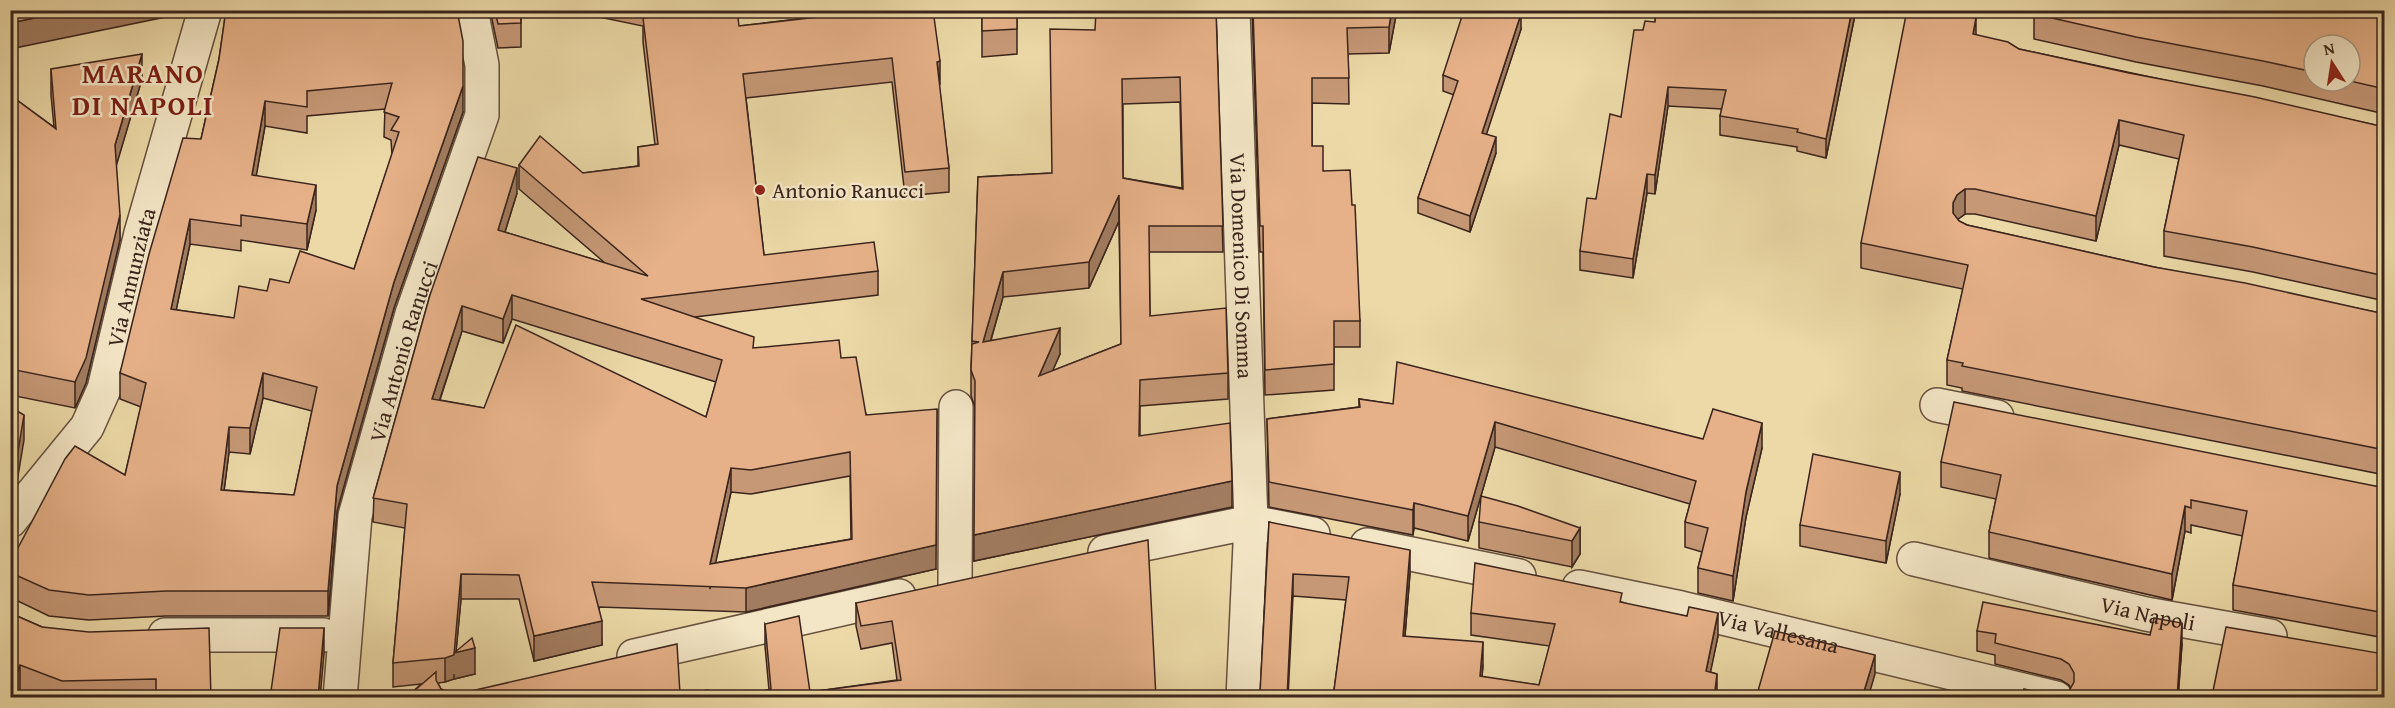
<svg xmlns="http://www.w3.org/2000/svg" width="2395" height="708" font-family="'Gentium Book Plus',serif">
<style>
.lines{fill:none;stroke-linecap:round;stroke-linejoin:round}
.minor-casing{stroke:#66513e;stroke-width:36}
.tertiary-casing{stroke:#66513e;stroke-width:36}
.minor{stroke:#f3e6c6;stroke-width:33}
.tertiary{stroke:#f3e6c6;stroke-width:33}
.wall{fill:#c69876;stroke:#3a241b;stroke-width:1.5;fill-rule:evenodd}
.shaded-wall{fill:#a17c60;stroke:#3a241b;stroke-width:1.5}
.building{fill:#e6b189;stroke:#3a241b;stroke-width:1.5;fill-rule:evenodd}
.poi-dot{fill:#8f2418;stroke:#f3e6c6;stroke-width:2}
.labels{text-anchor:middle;stroke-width:5;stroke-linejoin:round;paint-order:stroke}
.poi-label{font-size:22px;fill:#3a241b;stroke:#f3e6c6;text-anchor:start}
.street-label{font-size:22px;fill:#3a241b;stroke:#f3e6c6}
.district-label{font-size:28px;font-weight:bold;letter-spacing:1.5px;fill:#7a1f14;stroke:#f3e6c6}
</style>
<rect width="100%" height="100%" fill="#ecd9a7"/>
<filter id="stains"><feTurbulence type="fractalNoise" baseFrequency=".00333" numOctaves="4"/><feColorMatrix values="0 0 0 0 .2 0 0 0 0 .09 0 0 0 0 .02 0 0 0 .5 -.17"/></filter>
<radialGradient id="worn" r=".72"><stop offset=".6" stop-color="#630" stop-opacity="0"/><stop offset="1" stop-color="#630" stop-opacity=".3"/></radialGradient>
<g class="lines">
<!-- minor casing -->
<g class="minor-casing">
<g id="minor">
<path d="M 1937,405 L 1997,417"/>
<path id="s1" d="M 10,521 L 87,427 L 104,389 L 141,233 L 205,10"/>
<path d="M 1367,545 L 1519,576"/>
<path d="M 1105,552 L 1251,522 L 1313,534"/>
<path id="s2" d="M 1914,559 L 2146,614 L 2270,636"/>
<path d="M 955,584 L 956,407"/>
<path id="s3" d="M 1579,587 L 1681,608 L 2056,698"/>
<path d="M 165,635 L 323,635"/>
<path d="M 634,656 L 899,596"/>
<path id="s4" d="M 340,698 L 355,516 L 412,314 L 482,115 L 482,65 L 471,10"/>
</g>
</g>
<!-- tertiary casing -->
<g class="tertiary-casing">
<g id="tertiary">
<path id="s5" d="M 1233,10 L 1251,522 L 1243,698"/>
</g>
</g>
<!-- minor -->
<use href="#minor" class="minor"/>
<!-- tertiary -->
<use href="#tertiary" class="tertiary"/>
</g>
<!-- wall -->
<g class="wall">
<path d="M 226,10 L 463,112 L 394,308 L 337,511 L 328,616 L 166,616 L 89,620 L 49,616 L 18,601 L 10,601 L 10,563 L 125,475 L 141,407 L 120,399 L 120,373 L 201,139 L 219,59 ZM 385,109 L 384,137 L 391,140 L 392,155 L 354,269 L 289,283 L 267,291 L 234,318 L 176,310 L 190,244 L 241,251 L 241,240 L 307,250 L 316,210 L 256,175 L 265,126 L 307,133 L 307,116 ZM 263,398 L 312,411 L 294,495 L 224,490 L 229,452 L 250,454 Z"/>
<path d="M 490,10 L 656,10 L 656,16 L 739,26 L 841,14 L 841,10 L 933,10 L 939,85 L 949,168 L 949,192 L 905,196 L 892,82 L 746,98 L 764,255 L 878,271 L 878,295 L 695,317 L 754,348 L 841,358 L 936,569 L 746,612 L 599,607 L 602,645 L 534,661 L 519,599 L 461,599 L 456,651 L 475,674 L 454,679 L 454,674 L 454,679 L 445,682 L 438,683 L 441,689 L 449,693 L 680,694 L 406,698 L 421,684 L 393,687 L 393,663 L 405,528 L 373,522 L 374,495 L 430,295 L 517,193 L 505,232 L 605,263 L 519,189 L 519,165 L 583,173 L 638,166 L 638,147 L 655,145 L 643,42 L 643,26 L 575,12 L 521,15 L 521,47 L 498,48 ZM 512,319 L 716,382 L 706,417 L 484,408 L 440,400 L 462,331 L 503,343 ZM 850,476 L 851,539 L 715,563 L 731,492 L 751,494 Z"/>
<path d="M 982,10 L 1017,10 L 1017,54 L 982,57 Z"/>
<path d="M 1216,10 L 1223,252 L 1149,252 L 1150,316 L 1228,373 L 1228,399 L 1140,406 L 1140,435 L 1232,507 L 974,561 L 975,407 L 971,396 L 971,370 L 978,177 L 1052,173 L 1095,30 ZM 1180,102 L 1182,188 L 1123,178 L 1123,104 ZM 1119,221 L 1121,344 L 1052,371 L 1060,354 L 991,340 L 1003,297 L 1089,288 Z"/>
<path d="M 1252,10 L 1397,10 L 1389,53 L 1348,54 L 1349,104 L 1312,103 L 1312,146 L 1323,171 L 1360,321 L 1360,347 L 1334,347 L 1334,390 L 1265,395 L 1263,252 L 1260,252 Z"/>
<path d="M 1656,10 L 1856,10 L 1826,158 L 1797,151 L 1797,147 L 1720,135 L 1720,116 L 1722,109 L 1668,106 L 1655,194 L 1647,193 L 1633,278 L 1580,270 L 1580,251 L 1621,117 L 1655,22 Z"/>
<path d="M 2385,10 L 2385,114 L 2263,86 L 2136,62 L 2034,39 L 2034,14 ZM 2314,45 L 2350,81 L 2314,81 Z"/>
<path d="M 1521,29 L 1486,134 L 1496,153 L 1470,232 L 1418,213 L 1418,198 L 1454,95 L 1443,91 L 1443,75 Z"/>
<path d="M 1976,35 L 2019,49 L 2380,126 L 2385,126 L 2385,301 L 2253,272 L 2164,256 L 2164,231 L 2179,159 L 2119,145 L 2096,241 L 1975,214 L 1965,214 L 1958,219 L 1959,221 L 1967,225 L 2154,267 L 2380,313 L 2385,313 L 2385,475 L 1962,391 L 1962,388 L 1947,385 L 1947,360 L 1963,289 L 1861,268 L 1861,243 Z"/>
<path d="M 51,69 L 142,79 L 116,165 L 120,240 L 86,383 L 75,408 L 10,395 L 10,95 L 54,127 L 51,95 Z"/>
<path d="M 1359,399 L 1393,404 L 1703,439 L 1762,448 L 1746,517 L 1733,601 L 1698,593 L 1698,568 L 1702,552 L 1685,547 L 1685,522 L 1690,504 L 1495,447 L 1468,541 L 1414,528 L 1413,535 L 1269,507 L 1267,419 L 1359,407 Z"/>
<path d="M 1941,462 L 2385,487 L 2385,638 L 2233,610 L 2233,585 L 2243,536 L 2191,525 L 2191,533 L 2185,531 L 2172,600 L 1989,558 L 1989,532 L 1996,499 L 1941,487 Z"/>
<path d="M 1900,494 L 1886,563 L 1800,546 L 1800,525 Z"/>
<path d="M 1269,522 L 1410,573 L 1405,637 L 1483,665 L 1482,677 L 1539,685 L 1550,646 L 1471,635 L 1471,613 L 1622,602 L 1718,636 L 1710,672 L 1717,674 L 1333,698 L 1346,600 L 1293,596 L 1260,694 Z"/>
<path d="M 1479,522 L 1580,528 L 1580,554 L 1572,567 L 1479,548 Z"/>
<path d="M 856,603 L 1156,698 L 736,698 L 769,690 L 765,646 L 765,624 L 810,692 L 897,680 L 892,643 L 861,649 L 856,626 Z"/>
<path d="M 10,613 L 42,627 L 211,698 L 38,698 L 20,691 L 18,698 L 10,698 Z"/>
<path d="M 1977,631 L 2182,644 L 2178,698 L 2052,696 L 2062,695 L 2069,691 L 2071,688 L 2069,685 L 2061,680 L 1995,664 L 1995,655 L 1977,651 Z"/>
<path d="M 2384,654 L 2385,698 L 2213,698 L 2213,691 Z"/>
</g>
<!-- shaded-wall -->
<g class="shaded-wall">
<path d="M 73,10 L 186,10 L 185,13 L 10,49 L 10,23 Z"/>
<path d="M 1392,10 L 1397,10 L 1389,53 L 1389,27 Z"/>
<path d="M 1852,10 L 1856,10 L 1826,158 L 1826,139 Z"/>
<path d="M 1521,14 L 1521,29 L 1482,148 L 1482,133 Z"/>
<path d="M 1976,18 L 1976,43 L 1973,34 Z"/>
<path d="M 142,54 L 142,79 L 115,170 L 115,145 Z"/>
<path d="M 940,61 L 940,85 L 937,62 Z"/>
<path d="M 463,86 L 463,112 L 394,308 L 337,511 L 328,616 L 328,591 L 337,486 L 394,282 Z"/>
<path d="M 1668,87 L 1668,106 L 1655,194 L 1655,175 Z"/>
<path d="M 265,101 L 265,126 L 252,200 L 252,175 Z"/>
<path d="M 2119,120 L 2119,145 L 2096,241 L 2096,216 Z"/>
<path d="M 1496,137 L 1496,153 L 1470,232 L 1470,216 Z"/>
<path d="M 517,168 L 517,193 L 498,254 L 498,230 Z"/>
<path d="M 1647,174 L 1647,193 L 1633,278 L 1633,259 Z"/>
<path d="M 316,185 L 316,210 L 307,250 L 307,224 Z"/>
<path d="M 1965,189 L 1965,214 L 1957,220 L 1953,228 L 1953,203 L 1957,195 Z"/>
<path d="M 1119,195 L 1119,221 L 1089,288 L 1089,262 Z"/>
<path d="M 120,215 L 120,240 L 86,383 L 75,408 L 75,382 Z"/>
<path d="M 190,219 L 190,244 L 171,335 L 171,309 Z"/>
<path d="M 1003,272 L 1003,297 L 983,367 L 983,342 Z"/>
<path d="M 512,295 L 512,319 L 503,343 L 503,319 Z"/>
<path d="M 462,306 L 462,331 L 432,423 L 432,399 Z"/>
<path d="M 1060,328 L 1060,354 L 1039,402 L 1039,376 Z"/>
<path d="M 263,373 L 263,398 L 250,454 L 250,428 Z"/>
<path d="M 937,409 L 936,569 L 746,612 L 746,588 L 936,545 Z"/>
<path d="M 24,415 L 24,440 L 17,482 L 10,491 L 10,465 Z"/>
<path d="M 1495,422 L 1495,447 L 1468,541 L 1468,516 Z"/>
<path d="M 1762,423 L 1762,448 L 1746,517 L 1733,601 L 1733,576 L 1746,492 Z"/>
<path d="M 229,427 L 229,452 L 221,515 L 221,490 Z"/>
<path d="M 731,468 L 731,492 L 710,589 L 710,564 Z"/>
<path d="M 1900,472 L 1900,494 L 1886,563 L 1886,541 Z"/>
<path d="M 1232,481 L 1232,507 L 974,561 L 974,535 Z"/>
<path d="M 1414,503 L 1414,528 L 1413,535 L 1413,510 Z"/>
<path d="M 2185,506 L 2185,531 L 2172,600 L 2172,574 Z"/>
<path d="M 1580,528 L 1580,554 L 1572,567 L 1572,541 Z"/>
<path d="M 1410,550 L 1410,573 L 1403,659 L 1403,636 Z"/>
<path d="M 461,574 L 461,599 L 456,652 L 475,648 L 475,674 L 454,679 L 454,674 L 454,679 L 445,682 L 445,658 Z"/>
<path d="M 1293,574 L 1293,596 L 1288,698 L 1287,698 Z"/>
<path d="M 1718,613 L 1718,636 L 1706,694 L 1706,671 Z"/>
<path d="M 602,621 L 602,645 L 534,661 L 534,636 Z"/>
<path d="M 2182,623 L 2182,644 L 2178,698 L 2177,698 Z"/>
<path d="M 324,628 L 324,654 L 320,698 L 318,698 Z"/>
<path d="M 1483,642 L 1483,665 L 1480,698 L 1480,676 Z"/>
<path d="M 2384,654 L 2384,674 L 2381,669 Z"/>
<path d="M 1875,655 L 1875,674 L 1868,698 L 1862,698 Z"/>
<path d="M 20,665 L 20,691 L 18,698 L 10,698 L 10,692 Z"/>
<path d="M 1717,674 L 1717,697 L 1714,698 Z"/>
</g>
<!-- building -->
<g class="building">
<path d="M 73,10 L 10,23 L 10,11 Z"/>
<path d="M 226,10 L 457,10 L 463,41 L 463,86 L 394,282 L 337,486 L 328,591 L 166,591 L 89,595 L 49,590 L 18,576 L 10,576 L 10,563 L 65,459 L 75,446 L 125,475 L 146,383 L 120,373 L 149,254 L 183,138 L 201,139 L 219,59 ZM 392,83 L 384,112 L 399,117 L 391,130 L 399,132 L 354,269 L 300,251 L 289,283 L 270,279 L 267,291 L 239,286 L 234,318 L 171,309 L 190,219 L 241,226 L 241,215 L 307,224 L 316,185 L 252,175 L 265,101 L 307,107 L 307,91 ZM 263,373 L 317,387 L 294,495 L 221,490 L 229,427 L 250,428 Z"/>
<path d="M 495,10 L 520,10 L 521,23 L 498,24 Z"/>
<path d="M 712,10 L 737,10 L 739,26 L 844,14 L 844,10 L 933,10 L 940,61 L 937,62 L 949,168 L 905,172 L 892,58 L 743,74 L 764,255 L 874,242 L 878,271 L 641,299 L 754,337 L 753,348 L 839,340 L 841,358 L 856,357 L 866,415 L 937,409 L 936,545 L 746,588 L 592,582 L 602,621 L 534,636 L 519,575 L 461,574 L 454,655 L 445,658 L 393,663 L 407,504 L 373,498 L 374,495 L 430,295 L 478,157 L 517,168 L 498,230 L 648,276 L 519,165 L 540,136 L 583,173 L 639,166 L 638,147 L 658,144 L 643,18 ZM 512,295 L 722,360 L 706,417 L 516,325 L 484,408 L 432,399 L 462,306 L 503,319 ZM 850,452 L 852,539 L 710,564 L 731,468 L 751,470 Z"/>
<path d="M 982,10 L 1017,10 L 1017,29 L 982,31 Z"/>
<path d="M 1096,10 L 1216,10 L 1223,226 L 1149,226 L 1150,316 L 1226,308 L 1228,373 L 1140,380 L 1139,436 L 1230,423 L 1232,481 L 974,535 L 975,381 L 971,370 L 972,344 L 979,342 L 972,341 L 978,177 L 1052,173 L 1050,29 L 1095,30 ZM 1180,77 L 1183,189 L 1123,178 L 1122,79 ZM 1119,195 L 1121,344 L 1039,376 L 1060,328 L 983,342 L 1003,272 L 1089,262 Z"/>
<path d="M 1253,10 L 1392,10 L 1389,27 L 1347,28 L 1349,78 L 1312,78 L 1312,146 L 1323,146 L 1323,171 L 1350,170 L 1352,205 L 1355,205 L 1360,321 L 1334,321 L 1334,364 L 1265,370 L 1263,226 L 1260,226 Z"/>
<path d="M 1464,10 L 1511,10 L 1521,14 L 1482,133 L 1496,137 L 1470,216 L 1418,198 L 1458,81 L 1443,75 Z"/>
<path d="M 1656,10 L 1852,10 L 1826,139 L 1797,132 L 1798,129 L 1720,116 L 1726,90 L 1668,87 L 1655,175 L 1647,174 L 1633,259 L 1580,251 L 1587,198 L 1596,199 L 1610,114 L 1621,117 L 1634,30 L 1643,30 L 1645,21 L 1655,22 Z"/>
<path d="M 1907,10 L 1943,10 L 1976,18 L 1973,34 L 2008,42 L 2019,49 L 2129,73 L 2255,97 L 2380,126 L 2385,126 L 2385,276 L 2253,247 L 2164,231 L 2184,135 L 2119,120 L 2096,216 L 1975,189 L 1965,189 L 1957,195 L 1953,203 L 1953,213 L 1959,221 L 1967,225 L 2154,267 L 2245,283 L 2380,313 L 2385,313 L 2385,450 L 1962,366 L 1963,363 L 1947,360 L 1968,265 L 1861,243 Z"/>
<path d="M 2035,10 L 2385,10 L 2385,89 L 2350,81 L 2350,45 L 2314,45 L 2314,72 L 2263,61 L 2136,37 L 2034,14 Z"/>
<path d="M 142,54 L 115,145 L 120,215 L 86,358 L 75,382 L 10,369 L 10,356 L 14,342 L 10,342 L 10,95 L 56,129 L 51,69 Z"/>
<path d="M 1397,362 L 1703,439 L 1713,409 L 1762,423 L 1746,492 L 1733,576 L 1698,568 L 1708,528 L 1685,522 L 1696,481 L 1495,422 L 1468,516 L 1414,503 L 1413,510 L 1269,482 L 1267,419 L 1360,407 L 1359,399 L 1393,404 Z"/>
<path d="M 1954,402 L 2380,487 L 2385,487 L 2385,613 L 2233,585 L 2247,511 L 2191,500 L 2191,508 L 2185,506 L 2172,574 L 1989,532 L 2001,475 L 1941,462 Z"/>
<path d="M 10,407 L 24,415 L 17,457 L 10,465 Z"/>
<path d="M 1813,454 L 1900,472 L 1886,541 L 1800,525 Z"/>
<path d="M 1481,496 L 1518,506 L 1580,528 L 1572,541 L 1479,522 Z"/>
<path d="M 1269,522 L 1410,550 L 1403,636 L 1483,642 L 1480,676 L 1539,685 L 1555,624 L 1471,613 L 1475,563 L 1622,593 L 1620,602 L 1687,616 L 1689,607 L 1718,613 L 1706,671 L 1717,674 L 1714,698 L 1333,698 L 1349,577 L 1293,574 L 1287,698 L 1240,698 L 1260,694 Z"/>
<path d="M 1148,540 L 1156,698 L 736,698 L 771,689 L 765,624 L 799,616 L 810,692 L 901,680 L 892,621 L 861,626 L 856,603 Z"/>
<path d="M 1983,602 L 2150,635 L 2154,618 L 2182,623 L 2177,698 L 2022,698 L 2024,689 L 2052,696 L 2062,695 L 2069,691 L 2074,682 L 2074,673 L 2069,664 L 2061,659 L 1995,643 L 1996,634 L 1977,631 Z"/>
<path d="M 10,613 L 42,627 L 89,632 L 209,628 L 211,698 L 156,698 L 156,679 L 62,681 L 20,665 L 10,692 Z"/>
<path d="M 2226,627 L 2384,654 L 2381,669 L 2385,670 L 2385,698 L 2252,698 L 2213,691 Z"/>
<path d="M 280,628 L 324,628 L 318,698 L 270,698 Z"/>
<path d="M 1775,631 L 1875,655 L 1862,698 L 1756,698 Z"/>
<path d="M 472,638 L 475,648 L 454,653 Z"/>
<path d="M 677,644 L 680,694 L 708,690 L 708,698 L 406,698 L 436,672 L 436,680 L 441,689 L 449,693 L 458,694 Z"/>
</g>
<!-- markers -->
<circle class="poi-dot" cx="760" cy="190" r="6"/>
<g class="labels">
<!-- poi labels -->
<g class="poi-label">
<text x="772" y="198">Antonio Ranucci</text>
</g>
<!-- street labels -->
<g class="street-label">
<text dy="8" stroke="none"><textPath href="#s5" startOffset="256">Via Domenico Di Somma</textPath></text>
<text dy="8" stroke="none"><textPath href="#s1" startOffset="278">Via Annunziata</textPath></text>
<text dy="8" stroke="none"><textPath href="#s4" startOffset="354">Via Antonio Ranucci</textPath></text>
<text dy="8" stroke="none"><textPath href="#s2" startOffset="240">Via Napoli</textPath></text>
<text dy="8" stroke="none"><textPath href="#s3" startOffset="204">Via Vallesana</textPath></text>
</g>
<!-- district labels -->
<g class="district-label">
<text x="143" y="83">MARANO<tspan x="143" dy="32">DI NAPOLI</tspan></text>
</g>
</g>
<!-- margin -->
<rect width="2395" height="708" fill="none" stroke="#ecd9a7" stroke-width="36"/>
<rect x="12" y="12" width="2371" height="684" fill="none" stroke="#3a241b" stroke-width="3"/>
<rect x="18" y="18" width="2359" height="672" fill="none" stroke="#3a241b" stroke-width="1.5"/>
<!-- north arrow -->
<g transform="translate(2332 63) rotate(348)"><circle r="28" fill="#f3e6c6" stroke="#a99882" stroke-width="1.5"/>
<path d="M0-4.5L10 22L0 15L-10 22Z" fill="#8f2418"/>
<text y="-9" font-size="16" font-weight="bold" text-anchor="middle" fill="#3a241b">N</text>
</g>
<rect width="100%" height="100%" filter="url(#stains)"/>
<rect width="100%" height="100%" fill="url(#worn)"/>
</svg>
